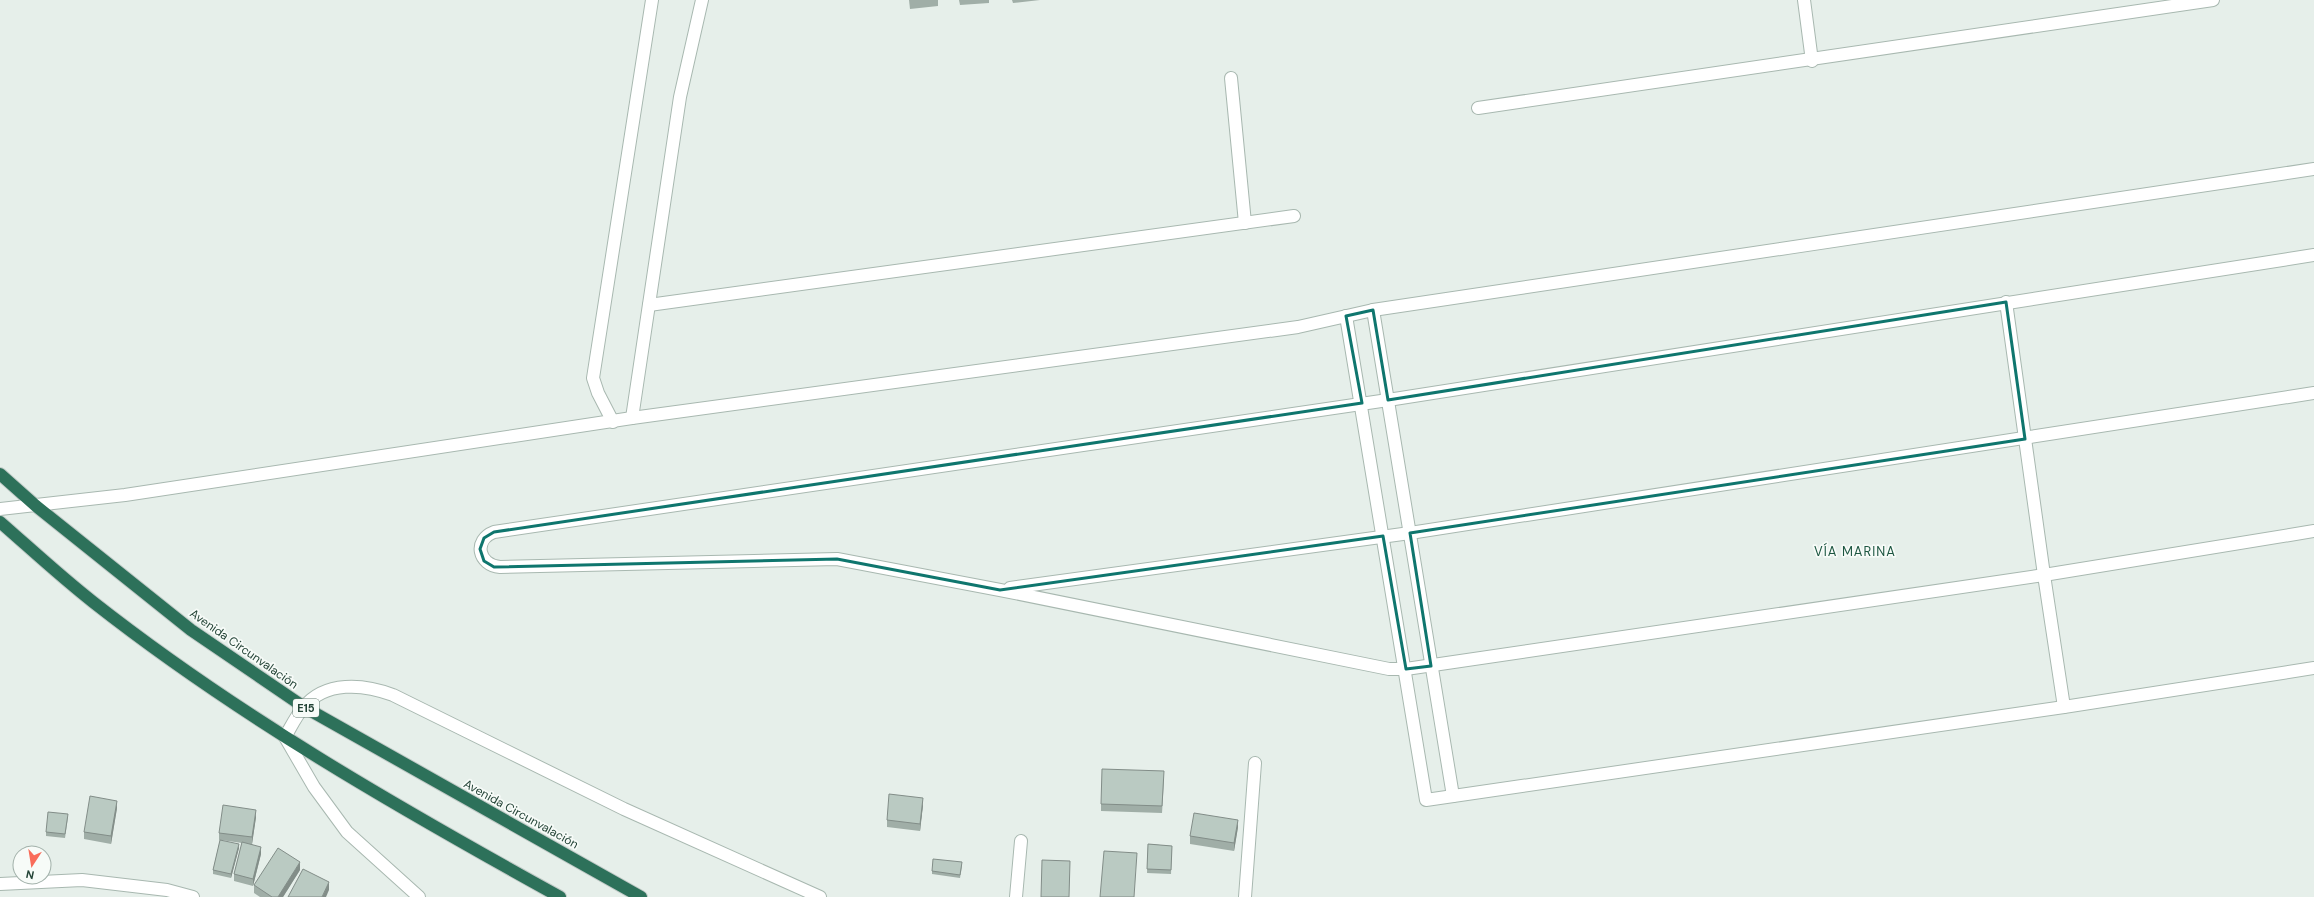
<svg xmlns="http://www.w3.org/2000/svg" width="2314" height="897" font-family="'DM Sans',sans-serif">
<style>
.lines{fill:none;stroke-linecap:round;stroke-linejoin:round}
.street-casing{stroke:#a8b8b0;stroke-width:14}
.highway-casing{stroke:#c1cac7;stroke-width:14}
.street{stroke:#fff;stroke-width:12}
.highway{stroke:#2d715a;stroke-width:12}
.wall{fill:#a0aea7}
.shaded-wall{fill:#828d88}
.building{fill:#bacac2;stroke:#828d88}
.marked{fill:none;stroke:#0f766e;stroke-width:3;stroke-linejoin:round}
.labels{text-anchor:middle;stroke-width:3.5;stroke-linejoin:round;paint-order:stroke}
.shield{fill:#f7fbf8;stroke:#637a70;stroke-width:1}
.shield-label{font-size:11px;font-weight:bold;fill:#234336}
.street-label{font-size:12px;fill:#234336;stroke:#f7fbf8}
.neighbourhood-label{font-size:13px;letter-spacing:1px;fill:#1d5641;stroke:#f7fbf8}
</style>
<rect width="100%" height="100%" fill="#e6efea"/>
<g class="lines">
<!-- street casing -->
<g class="street-casing">
<g id="street">
<path d="M 1804,0 L 1812,61"/>
<path d="M 1231,78 L 1245,223"/>
<path d="M 1478,108 L 2213,0"/>
<path d="M 2314,255 L 1388,400 L 494,532 C 473,540 478,565 500,567 L 837,559 L 1000,590 L 1389,669 L 1406,669 L 2044,575 L 2314,531"/>
<path d="M 2006,302 L 2044,575 L 2064,707"/>
<path d="M 649,305 L 1294,216"/>
<path d="M 1373,310 L 1453,796"/>
<path d="M 1346,316 L 1426,800 L 2064,707 L 2314,668"/>
<path d="M 632,418 L 680,97 L 702,0"/>
<path d="M 613,422 L 598,393 L 593,378 L 652,0"/>
<path d="M 0,509 L 125,495 L 632,418 L 1298,327 L 1373,310 L 2314,169"/>
<path d="M 1010,588 L 1410,533 L 2314,393"/>
<path d="M 0,884 L 82,880 L 167,890 L 193,897"/>
<path d="M 419,897 L 347,832 L 314,787 L 285,737 C 291,727 296,716 303,708 C 325,680 364,684 393,695 L 624,809 L 820,897"/>
<path d="M 1016,897 L 1021,841"/>
<path d="M 1245,897 L 1255,763"/>
</g>
</g>
<!-- highway casing -->
<g class="highway-casing">
<g id="highway">
<path d="M 0,474 L 36,506 L 191,630 L 304,707 L 641,897"/>
<path d="M 0,522 C 31,549 61,577 93,602 C 238,716 399,808 560,897"/>
</g>
</g>
<!-- street -->
<use href="#street" class="street"/>
<!-- highway -->
<use href="#highway" class="highway"/>
</g>
<!-- wall -->
<g class="wall">
<path d="M 909,0 L 938,0 L 938,6 L 910,9 Z"/>
<path d="M 959,0 L 989,0 L 989,3 L 960,5 Z"/>
<path d="M 1012,0 L 1040,0 L 1013,3 Z"/>
<path d="M 1164,779 L 1162,813 L 1101,811 L 1101,804 Z"/>
<path d="M 923,805 L 920,831 L 887,827 L 887,820 Z"/>
<path d="M 117,808 L 111,844 L 84,839 L 84,832 Z"/>
<path d="M 68,817 L 65,838 L 46,836 L 46,832 Z"/>
<path d="M 256,817 L 252,844 L 261,854 L 253,886 L 234,881 L 234,874 L 242,843 L 221,840 L 239,848 L 231,878 L 213,874 L 213,870 L 220,840 L 219,840 L 219,833 Z"/>
<path d="M 1238,827 L 1234,851 L 1190,844 L 1190,836 Z"/>
<path d="M 1148,844 L 1172,846 L 1171,874 L 1147,873 Z"/>
<path d="M 962,866 L 960,878 L 932,874 L 932,871 Z"/>
<path d="M 300,870 L 283,897 L 260,897 L 254,893 L 254,885 Z"/>
</g>
<!-- shaded-wall -->
<g class="shaded-wall">
<path d="M 923,798 L 923,805 L 920,831 L 920,824 Z"/>
<path d="M 117,801 L 117,808 L 111,844 L 111,836 Z"/>
<path d="M 256,810 L 256,817 L 252,844 L 252,837 Z"/>
<path d="M 1238,820 L 1238,827 L 1234,851 L 1234,843 Z"/>
<path d="M 239,844 L 239,848 L 231,878 L 231,874 Z"/>
<path d="M 261,847 L 261,854 L 253,886 L 253,879 Z"/>
<path d="M 300,862 L 300,870 L 283,897 L 278,897 Z"/>
<path d="M 329,882 L 329,890 L 326,897 L 322,897 Z"/>
</g>
<!-- building -->
<g class="building">
<path d="M 1102,769 L 1164,771 L 1162,806 L 1101,804 Z"/>
<path d="M 889,794 L 923,798 L 920,824 L 887,820 Z"/>
<path d="M 90,796 L 117,801 L 111,836 L 84,832 Z"/>
<path d="M 223,805 L 256,810 L 252,837 L 219,833 Z"/>
<path d="M 48,812 L 68,814 L 65,834 L 46,832 Z"/>
<path d="M 1194,813 L 1238,820 L 1234,843 L 1190,836 Z"/>
<path d="M 220,840 L 239,844 L 231,874 L 213,870 Z"/>
<path d="M 242,842 L 261,847 L 253,879 L 234,874 Z"/>
<path d="M 1148,844 L 1172,846 L 1171,870 L 1147,869 Z"/>
<path d="M 278,848 L 300,862 L 278,897 L 272,897 L 254,885 Z"/>
<path d="M 1104,851 L 1137,853 L 1134,897 L 1100,897 Z"/>
<path d="M 933,859 L 962,862 L 960,875 L 932,871 Z"/>
<path d="M 1042,860 L 1070,861 L 1069,897 L 1041,897 Z"/>
<path d="M 303,869 L 329,882 L 322,897 L 288,897 Z"/>
</g>
<!-- marked area -->
<path class="marked" d="M 2006,302 L 2025,439 L 1410,533 L 1431,666 L 1406,669 L 1383,536 L 1000,590 L 837,559 L 494,567 L 484,561 L 480,549 L 484,538 L 494,532 L 1362,403 L 1346,316 L 1373,310 L 1388,400 Z"/>
<g class="labels">
<!-- shield labels -->
<rect class="shield" x="293" y="699" width="26" height="18" rx="3"/>
<g class="shield-label">
<text x="306" y="712">E15</text>
</g>
<!-- street labels -->
<g class="street-label">
<text transform="translate(244 649) rotate(35)" y="4">Avenida Circunvalación</text>
<text transform="translate(521 814) rotate(29)" y="4">Avenida Circunvalación</text>
</g>
<!-- neighbourhood labels -->
<g class="neighbourhood-label">
<text x="1855" y="556">VÍA MARINA</text>
</g>
</g>
<!-- north arrow -->
<g transform="translate(32 865) rotate(192)"><circle r="19" fill="#f7fbf8" stroke="#a2b1aa"/>
<path d="M0-3L7 15L0 10L-7 15Z" fill="#f96c5a"/>
<text y="-6" font-size="11" font-weight="bold" text-anchor="middle" fill="#234336">N</text>
</g>
</svg>
